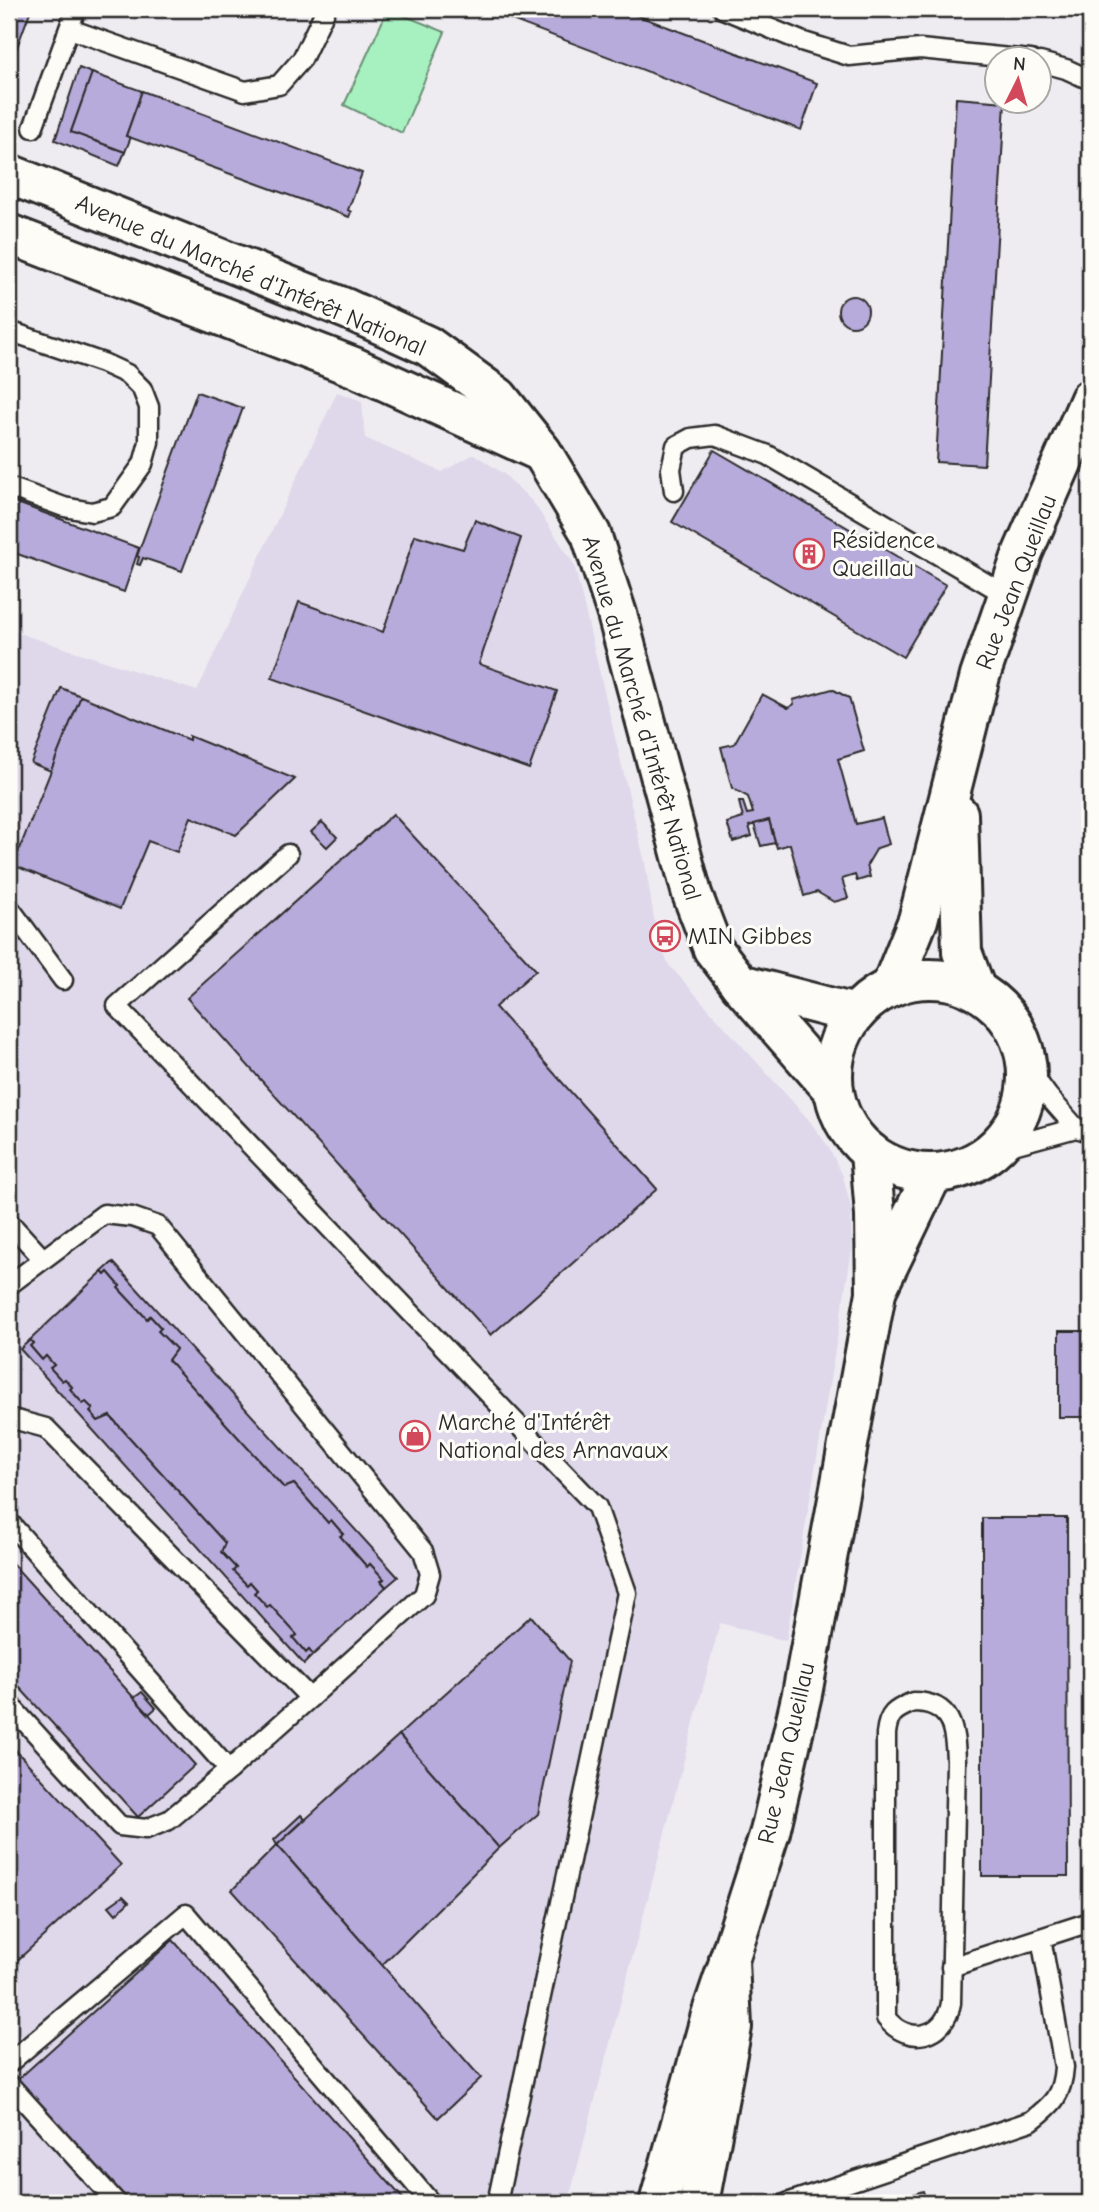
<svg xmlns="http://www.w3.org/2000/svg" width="1099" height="2212" font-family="'Comic Neue',sans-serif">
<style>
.built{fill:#ded8ea}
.green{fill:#a7f0bf;stroke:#698e75;stroke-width:2}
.building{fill:#b7abdb;stroke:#2b2b2b;stroke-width:2}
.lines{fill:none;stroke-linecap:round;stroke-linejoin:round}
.lane-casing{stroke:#2b2b2b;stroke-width:23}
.secondary-casing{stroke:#2b2b2b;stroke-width:44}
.primary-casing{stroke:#2b2b2b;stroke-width:44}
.highway-casing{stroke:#2b2b2b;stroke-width:44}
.lane{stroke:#fdfcf7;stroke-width:18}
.secondary{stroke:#fdfcf7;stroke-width:38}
.primary{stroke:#fdfcf7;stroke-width:38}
.highway{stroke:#fdfcf7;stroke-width:38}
.labels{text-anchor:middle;stroke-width:6;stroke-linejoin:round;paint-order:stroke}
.street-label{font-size:24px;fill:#2b2b2b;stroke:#fdfcf7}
.poi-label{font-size:24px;fill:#2b2b2b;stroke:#fdfcf7;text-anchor:start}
</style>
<rect width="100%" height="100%" fill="#efecf1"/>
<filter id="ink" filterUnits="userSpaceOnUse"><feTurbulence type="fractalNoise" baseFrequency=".0143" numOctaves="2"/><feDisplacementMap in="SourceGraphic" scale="14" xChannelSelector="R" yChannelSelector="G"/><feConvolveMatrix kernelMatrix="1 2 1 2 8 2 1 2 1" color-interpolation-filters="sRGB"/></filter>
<g filter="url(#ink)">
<!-- built -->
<path class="built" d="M 337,392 L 362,401 L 365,438 L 442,472 L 474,454 L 504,474 L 533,502 L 574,564 L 645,863 L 658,942 L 669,965 L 809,1120 L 828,1146 L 843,1176 L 851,1208 L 852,1250 L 786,1641 L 720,1623 L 568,2203 L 9,2203 L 9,630 L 197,691 Z"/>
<!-- green -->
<path class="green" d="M 388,9 L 445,32 L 402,133 L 344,105 Z"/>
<!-- building -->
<g class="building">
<path d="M 9,9 L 31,9 L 9,69 Z"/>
<path d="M 483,9 L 620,9 L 817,83 L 801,130 Z"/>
<path d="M 79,68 L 92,73 L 71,132 L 125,152 L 119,166 L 55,140 Z"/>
<path d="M 92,73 L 142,91 L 126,136 L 131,137 L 125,152 L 71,132 Z"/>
<path d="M 142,91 L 362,173 L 348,210 L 351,212 L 349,217 L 126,136 Z"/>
<path d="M 956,98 L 1005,102 L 984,465 L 936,462 Z"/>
<circle cx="853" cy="311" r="15"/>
<path d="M 197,392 L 243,408 L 182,571 L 143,558 L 140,565 L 137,564 L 139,557 L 137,556 Z"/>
<path d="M 714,450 L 946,585 L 903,657 L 672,522 Z"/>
<path d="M 9,500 L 139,548 L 124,592 L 9,551 Z"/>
<path d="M 475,520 L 521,538 L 479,664 L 557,691 L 529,769 L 272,678 L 299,602 L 383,632 L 415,535 L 463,549 Z"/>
<path d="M 61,688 L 81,696 L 51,771 L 31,763 Z"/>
<path d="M 832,689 L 849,698 L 864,751 L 838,759 L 856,824 L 882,818 L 889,844 L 877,848 L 867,865 L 870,877 L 857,881 L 855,875 L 842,879 L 848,898 L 834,902 L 817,892 L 804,896 L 790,844 L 777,848 L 769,820 L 749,826 L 752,836 L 733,842 L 727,823 L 743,818 L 739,802 L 743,802 L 747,814 L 753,813 L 748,797 L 732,788 L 721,747 L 734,744 L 762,694 L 788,708 L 794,704 L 793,700 Z"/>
<path d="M 81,696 L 189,740 L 189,736 L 295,779 L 236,835 L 191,817 L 177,852 L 148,841 L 120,909 L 13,865 Z"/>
<path d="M 393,814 L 536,970 L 495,1007 L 657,1189 L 491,1335 L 187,998 Z"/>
<path d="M 769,820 L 775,843 L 761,846 L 754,824 Z"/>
<path d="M 322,822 L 337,837 L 327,847 L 311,832 Z"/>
<path d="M 113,1262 L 398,1577 L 386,1587 L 381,1581 L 384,1579 L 370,1564 L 367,1567 L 340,1536 L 343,1534 L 331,1520 L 328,1523 L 294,1484 L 284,1488 L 168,1360 L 176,1349 L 158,1331 L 161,1328 L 150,1316 L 147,1319 L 118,1288 L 120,1286 L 108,1272 L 105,1275 L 102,1272 Z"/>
<path d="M 102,1272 L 105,1275 L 108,1272 L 120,1286 L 118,1288 L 147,1319 L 150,1316 L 161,1328 L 158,1331 L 176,1349 L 168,1360 L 284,1488 L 294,1484 L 328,1523 L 331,1520 L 343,1534 L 340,1536 L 367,1567 L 370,1564 L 384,1579 L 381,1581 L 386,1587 L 313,1655 L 309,1650 L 306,1653 L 293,1638 L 297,1635 L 270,1605 L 267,1607 L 254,1593 L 257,1590 L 250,1582 L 247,1585 L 233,1571 L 236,1568 L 221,1552 L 225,1543 L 110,1416 L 98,1421 L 90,1412 L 93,1409 L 86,1402 L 83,1404 L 70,1389 L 72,1387 L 65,1379 L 62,1381 L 50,1368 L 54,1365 L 46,1356 L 42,1360 L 30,1346 L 33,1343 L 30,1340 Z"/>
<rect x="1059" y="1331" width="31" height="86"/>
<path d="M 30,1340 L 33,1343 L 30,1346 L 42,1360 L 46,1356 L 54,1365 L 50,1368 L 62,1381 L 65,1379 L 72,1387 L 70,1389 L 83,1404 L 86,1402 L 93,1409 L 90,1412 L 98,1421 L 110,1416 L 225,1543 L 221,1552 L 236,1568 L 233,1571 L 247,1585 L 250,1582 L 257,1590 L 254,1593 L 267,1607 L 270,1605 L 297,1635 L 293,1638 L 306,1653 L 309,1650 L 313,1655 L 304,1664 L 20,1349 Z"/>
<path d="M 982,1518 L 1067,1518 L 1068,1876 L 982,1876 Z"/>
<path d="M 9,1560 L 195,1765 L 138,1817 L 9,1676 Z"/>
<path d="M 531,1616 L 570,1661 L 538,1814 L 499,1848 L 399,1735 Z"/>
<path d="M 142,1692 L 156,1708 L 149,1714 L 134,1698 Z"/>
<path d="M 399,1735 L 499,1848 L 382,1965 L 277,1845 Z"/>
<path d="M 9,1743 L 121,1865 L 9,1968 Z"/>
<path d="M 301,1815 L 305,1819 L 277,1845 L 274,1840 Z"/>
<path d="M 277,1845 L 481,2078 L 438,2118 L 232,1890 Z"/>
<path d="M 123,1896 L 129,1902 L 116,1914 L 109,1906 Z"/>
<path d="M 173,1940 L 407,2203 L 121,2203 L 14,2083 Z"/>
<path d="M 923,2191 L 927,2203 L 886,2203 Z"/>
</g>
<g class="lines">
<!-- lane casing -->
<g class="lane-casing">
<g id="lane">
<path d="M 723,9 L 801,41 L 849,56 L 920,49 L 1031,60"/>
<path d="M 70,29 L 245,91 L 279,85 L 302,59 L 326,9"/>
<path d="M 1040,62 L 1066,69 L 1090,80"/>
<path d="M 33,128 L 76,9"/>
<path d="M 9,331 L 103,363 L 127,374 L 142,389 L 149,407 L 149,442 L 143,464 L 112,507 L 92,512 L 64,507 L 9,487"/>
<path d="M 674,491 L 671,469 L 676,446 L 691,438 L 715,435 L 768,455 L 1008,596"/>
<path d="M 288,854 L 117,1006 L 597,1507 L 627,1593 L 497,2203"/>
<path d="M 9,907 L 63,980"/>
<path d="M 1027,1067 L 1048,1096 L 1076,1128"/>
<path d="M 991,1151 L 1076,1128 L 1090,1132"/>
<path d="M 9,1222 L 43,1259"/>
<path d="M 9,1285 L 104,1214 L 132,1217 L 158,1226 L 423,1551 L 430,1574 L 424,1595 L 310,1698"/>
<path d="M 9,1418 L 46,1428 L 310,1698 L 229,1770 L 9,1522"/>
<path d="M 913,1702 C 952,1702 955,1729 956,1761 L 951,2003 C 945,2038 908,2046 886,2018 L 886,1734 C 888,1713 895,1710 913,1702 Z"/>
<path d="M 9,1704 L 120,1826 L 146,1829 L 169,1820 L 229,1770"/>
<path d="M 951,1967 L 1090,1922"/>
<path d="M 9,2063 L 186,1914 L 431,2203"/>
<path d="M 9,2084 L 117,2203"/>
<path d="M 787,2203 L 1031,2121 C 1053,2104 1062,2096 1064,2067 L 1041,1938"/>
</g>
</g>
<!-- secondary casing -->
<g class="secondary-casing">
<g id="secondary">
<path d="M 958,814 L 962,952 L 976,990"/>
<path d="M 891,987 L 918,920 L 980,676 L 1023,552 L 1090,399"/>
<path d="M 659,2203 L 711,2015 L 729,1962"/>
</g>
</g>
<!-- primary casing -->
<g class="primary-casing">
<g id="primary">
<path d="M 9,174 L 347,309 L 428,346 L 498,397 L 542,452 L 591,534 L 617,614 L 692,894 L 713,949 L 740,984 L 834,1091"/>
<path d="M 9,234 L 354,367 L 537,450"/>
<circle cx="930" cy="1076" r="97"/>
<path d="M 740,984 L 855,1014"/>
<path d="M 879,1285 L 933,1173"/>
<path d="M 729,1960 L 770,1832 L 802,1694 L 876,1293 L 875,1215 L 870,1152"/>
</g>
</g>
<!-- highway casing -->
<g class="highway-casing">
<path id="highway" d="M 699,2203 L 732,2027 L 729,1960"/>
</g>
<!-- lane -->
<use href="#lane" class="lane"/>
<!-- secondary -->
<use href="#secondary" class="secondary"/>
<!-- primary -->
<use href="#primary" class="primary"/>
<!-- highway -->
<use href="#highway" class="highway"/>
</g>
</g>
<!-- icons -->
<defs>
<g id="building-ring" transform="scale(1.575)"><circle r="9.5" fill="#fdfcf7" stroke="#d1495b" stroke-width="1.5"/><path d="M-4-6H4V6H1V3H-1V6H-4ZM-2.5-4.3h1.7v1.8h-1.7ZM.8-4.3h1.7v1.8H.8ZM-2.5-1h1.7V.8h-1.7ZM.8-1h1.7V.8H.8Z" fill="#d1495b"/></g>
<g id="bus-ring" transform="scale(1.575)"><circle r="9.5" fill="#fdfcf7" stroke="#d1495b" stroke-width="1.5"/><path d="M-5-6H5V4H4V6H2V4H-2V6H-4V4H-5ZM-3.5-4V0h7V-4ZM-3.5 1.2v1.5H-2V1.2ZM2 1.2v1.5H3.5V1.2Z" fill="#d1495b"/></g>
<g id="shop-ring" transform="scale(1.575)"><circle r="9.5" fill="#fdfcf7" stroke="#d1495b" stroke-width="1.5"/><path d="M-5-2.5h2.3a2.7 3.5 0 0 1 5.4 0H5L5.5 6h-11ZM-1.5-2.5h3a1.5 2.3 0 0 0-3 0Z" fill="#d1495b"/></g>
</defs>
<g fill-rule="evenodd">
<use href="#building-ring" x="809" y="554"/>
<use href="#bus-ring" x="665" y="936"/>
<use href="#shop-ring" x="415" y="1436"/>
</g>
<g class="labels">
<!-- street labels -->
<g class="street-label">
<text transform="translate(251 275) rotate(23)" y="8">Avenue du Marché d'Intérêt National</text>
<text transform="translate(1016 582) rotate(-69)" y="8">Rue Jean Queillau</text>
<text transform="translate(642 718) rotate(74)" y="8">Avenue du Marché d'Intérêt National</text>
<text transform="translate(786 1753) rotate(-77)" y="8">Rue Jean Queillau</text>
</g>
<!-- poi labels -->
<g class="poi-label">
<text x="832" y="548">Résidence<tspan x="832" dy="28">Queillau</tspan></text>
<text x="688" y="944">MIN Gibbes</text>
<text x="438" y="1430">Marché d'Intérêt<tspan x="438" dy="28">National des Arnavaux</tspan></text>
</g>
</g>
<!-- margin -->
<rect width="1099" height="2212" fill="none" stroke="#fdfcf7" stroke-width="35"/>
<rect x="18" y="18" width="1064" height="2177" fill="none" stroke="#2b2b2b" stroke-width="2.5" filter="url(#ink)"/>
<!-- north arrow -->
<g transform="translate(1018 80) rotate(5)"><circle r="33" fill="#fdfcf7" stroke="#a9a8a5" stroke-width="2"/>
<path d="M0-5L12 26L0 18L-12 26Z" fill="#d1495b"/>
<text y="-10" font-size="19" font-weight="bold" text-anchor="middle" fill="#2b2b2b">N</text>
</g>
</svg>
